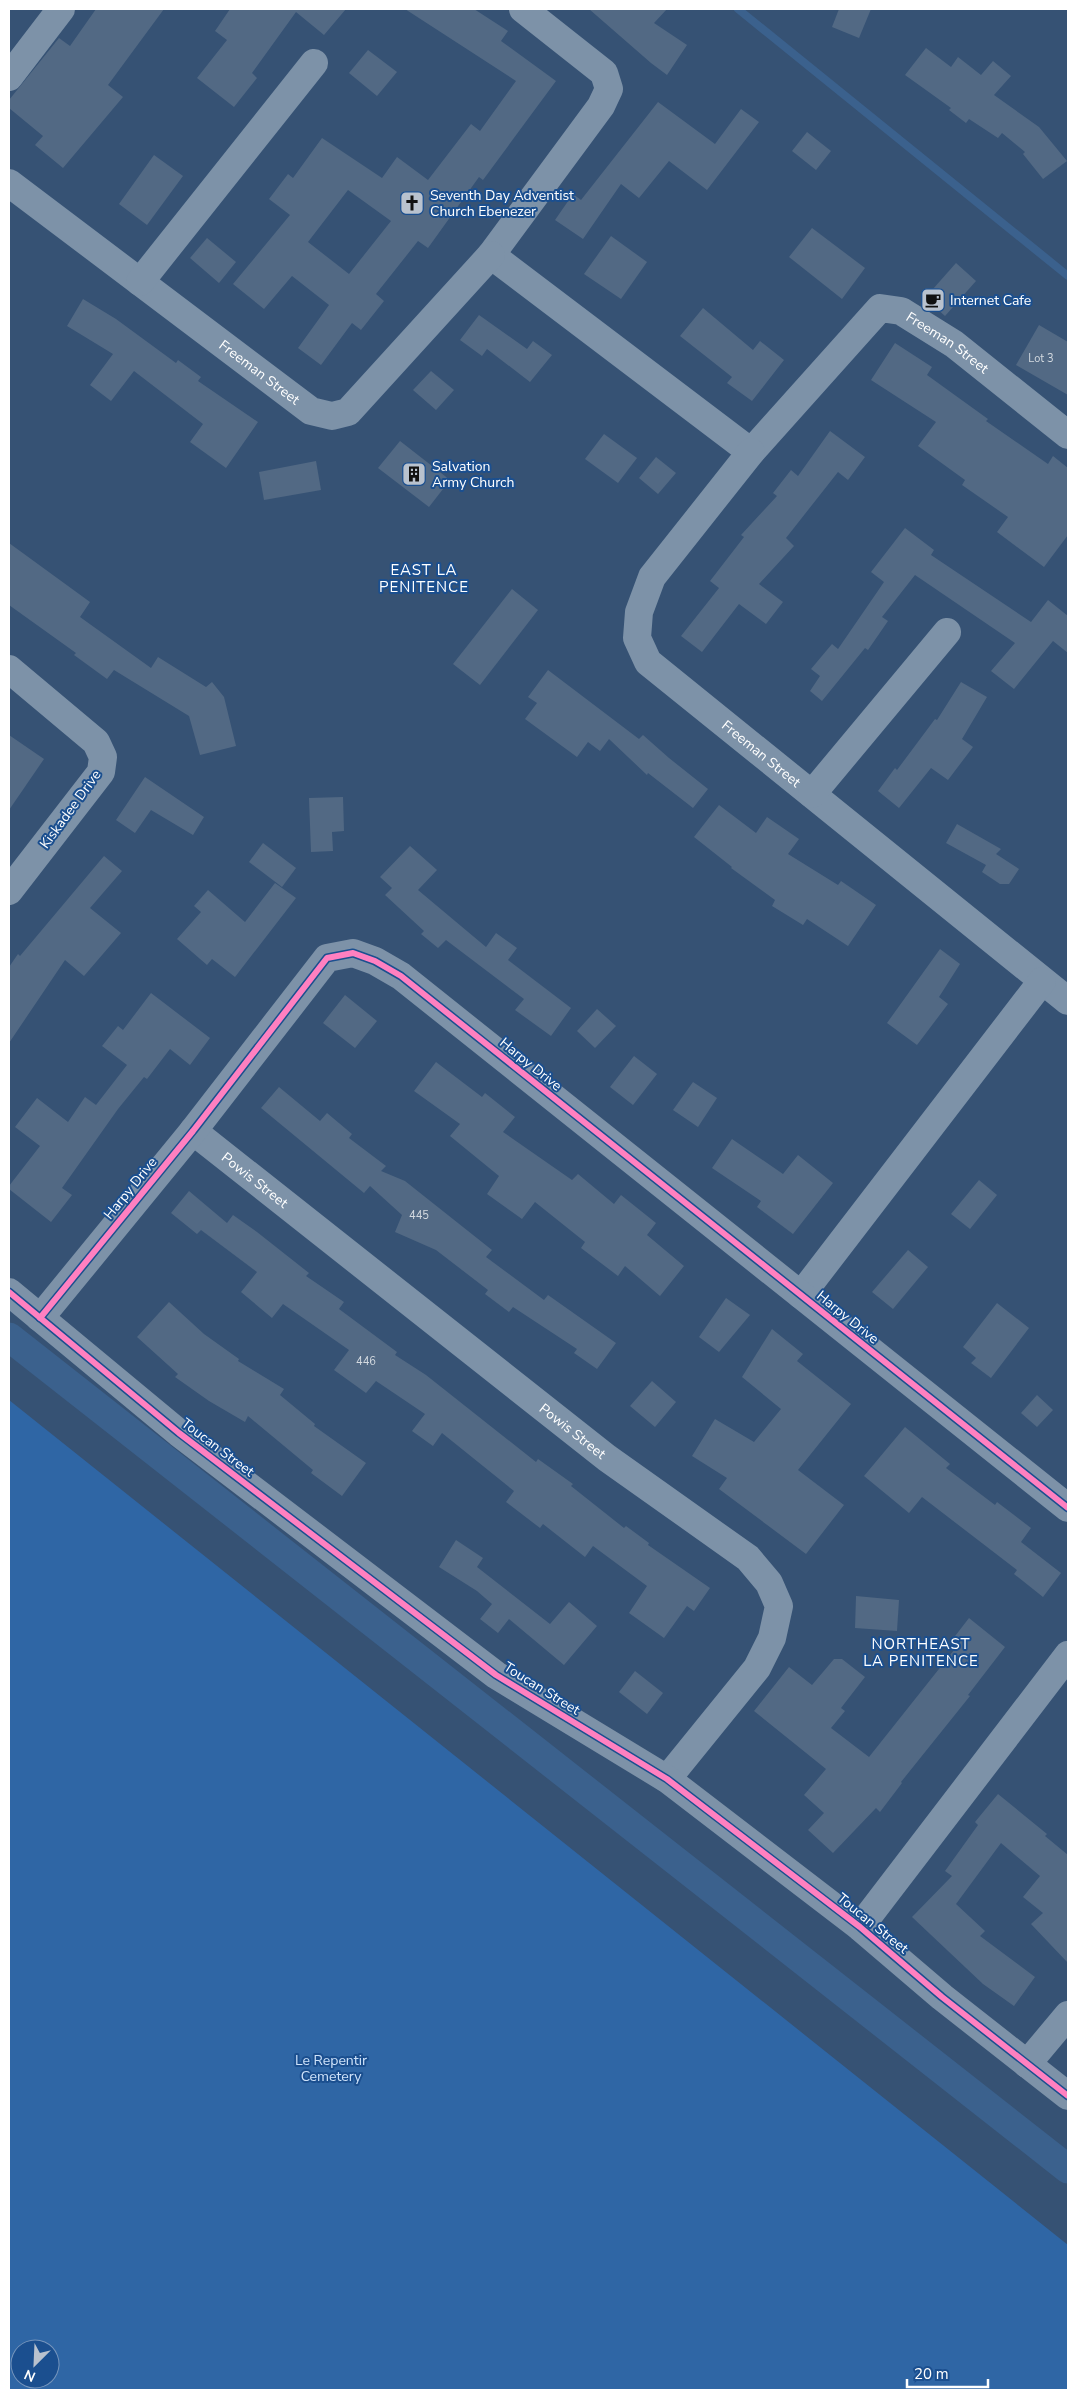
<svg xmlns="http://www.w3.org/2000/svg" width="1077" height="2399" font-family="'Nunito Sans',sans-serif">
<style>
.green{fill:#2f66a5;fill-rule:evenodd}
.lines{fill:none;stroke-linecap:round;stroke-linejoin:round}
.stream{stroke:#3b618d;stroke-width:8}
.canal{stroke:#3b618d;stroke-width:29}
.building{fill:#526984;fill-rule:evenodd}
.minor{stroke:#7d92a8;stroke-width:28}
.cycleway-casing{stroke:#1b4f8f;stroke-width:9}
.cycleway{stroke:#ff80c0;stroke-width:6}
.labels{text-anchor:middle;stroke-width:4;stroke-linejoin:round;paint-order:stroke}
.number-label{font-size:11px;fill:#d4dae0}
.poi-label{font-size:14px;fill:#fff;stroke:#1b4f8f;text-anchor:start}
.street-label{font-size:14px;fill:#fff;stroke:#1b4f8f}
.park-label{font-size:14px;fill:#cfe3fa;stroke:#1b4f8f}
.neighbourhood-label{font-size:15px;letter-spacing:1px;fill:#fff;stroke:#1b4f8f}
</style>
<rect width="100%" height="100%" fill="#365274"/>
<!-- green -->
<path class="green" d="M 9,1400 L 1068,2245 L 1068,2390 L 9,2390 ZM 20,2349 L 50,2349 L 50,2379 L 20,2379 Z"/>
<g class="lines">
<!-- stream -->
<path class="stream" d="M 738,9 L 1068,276"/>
<!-- canal -->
<path class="canal" d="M 9,1337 L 1068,2169"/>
</g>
<!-- building -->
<g class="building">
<path d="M 96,9 L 164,9 L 108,85 L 123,97 L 63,168 L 35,145 L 43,136 L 9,108 L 9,100 L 59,38 L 70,46 Z"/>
<path d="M 230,9 L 346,9 L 324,35 L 296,12 L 252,73 L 257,78 L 234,107 L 197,78 L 227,40 L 215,31 Z"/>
<path d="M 405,9 L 474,9 L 508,31 L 501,41 L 556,81 L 483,180 L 479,177 L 428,248 L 418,241 L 376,294 L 384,301 L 361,330 L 352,323 L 321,365 L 298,348 L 329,305 L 292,276 L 264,309 L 233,284 L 290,215 L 269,199 L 288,174 L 293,178 L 322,138 L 382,178 L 397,157 L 428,180 L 471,124 L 480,131 L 516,81 ZM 348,190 L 391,221 L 349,274 L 308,242 Z"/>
<path d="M 589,9 L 667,9 L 654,23 L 687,45 L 667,75 L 651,63 Z"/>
<path d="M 839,9 L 871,9 L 859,38 L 832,27 Z"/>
<path d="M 926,48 L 951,67 L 958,57 L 981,75 L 993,61 L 1011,76 L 994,95 L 1039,127 L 1067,161 L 1043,179 L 1023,154 L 1025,152 L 1002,133 L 998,138 L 969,119 L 966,123 L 949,110 L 951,108 L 905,75 Z"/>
<path d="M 368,50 L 397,72 L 377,96 L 349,73 Z"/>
<path d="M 658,102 L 715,144 L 741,109 L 759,122 L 707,190 L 669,161 L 639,198 L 621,184 L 583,239 L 555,220 L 573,194 L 581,200 Z"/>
<path d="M 807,132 L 831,151 L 816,170 L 792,151 Z"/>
<path d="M 154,155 L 183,176 L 147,225 L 119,204 Z"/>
<path d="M 812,228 L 865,268 L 842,299 L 789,257 Z"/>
<path d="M 611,236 L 647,262 L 621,299 L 584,274 Z"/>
<path d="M 207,238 L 236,262 L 219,283 L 190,258 Z"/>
<path d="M 956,263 L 976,281 L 945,316 L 925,298 Z"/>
<path d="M 83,299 L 116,319 L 176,363 L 178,360 L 201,377 L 198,381 L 258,422 L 226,468 L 190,442 L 203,424 L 134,371 L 111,401 L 90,385 L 113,354 L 67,326 Z"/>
<path d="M 703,308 L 753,350 L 760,341 L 784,360 L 752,401 L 727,383 L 732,377 L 680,336 Z"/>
<path d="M 479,315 L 527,349 L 533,341 L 552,355 L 530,382 L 487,349 L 482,356 L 460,340 Z"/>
<path d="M 1039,325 L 1068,342 L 1068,395 L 1016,365 Z"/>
<path d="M 895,343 L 932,367 L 927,375 L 988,419 L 986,421 L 1048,464 L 1053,456 L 1068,468 L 1068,535 L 1044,567 L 997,532 L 1008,517 L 962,485 L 965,480 L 918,446 L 936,422 L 871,380 Z"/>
<path d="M 431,371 L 454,390 L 436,410 L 413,390 Z"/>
<path d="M 830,431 L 865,457 L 848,480 L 838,472 L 786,538 L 794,546 L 759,584 L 783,602 L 766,624 L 739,604 L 702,652 L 681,636 L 719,588 L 710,581 L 744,537 L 741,535 L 777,496 L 773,493 L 791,470 L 798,476 Z"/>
<path d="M 604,434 L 637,458 L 618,483 L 585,459 Z"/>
<path d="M 400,441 L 450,480 L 429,507 L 378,468 Z"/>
<path d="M 656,457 L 676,473 L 658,494 L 639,478 Z"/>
<path d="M 316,461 L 321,490 L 264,500 L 259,472 Z"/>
<path d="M 905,528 L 934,550 L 931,555 L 1031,622 L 1048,600 L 1068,616 L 1068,653 L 1053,641 L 1014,689 L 991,671 L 1015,643 L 915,575 L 882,617 L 888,621 L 868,650 L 865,648 L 822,701 L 810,691 L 820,676 L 811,669 L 832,644 L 838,649 L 884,582 L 871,572 Z"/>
<path d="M 9,543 L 90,602 L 80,617 L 151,668 L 158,657 L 206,687 L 212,682 L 224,697 L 236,746 L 200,755 L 189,716 L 114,670 L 107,679 L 74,655 L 76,653 L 9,605 Z"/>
<path d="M 512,589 L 538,610 L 480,685 L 453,664 Z"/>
<path d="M 548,670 L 639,739 L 643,735 L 669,758 L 708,789 L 693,808 L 648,773 L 647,775 L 609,739 L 600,751 L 588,742 L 577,757 L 525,719 L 537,703 L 528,697 Z"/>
<path d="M 961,682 L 987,697 L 962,739 L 973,747 L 948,780 L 931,768 L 899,808 L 878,791 L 895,768 L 897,770 L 935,719 L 937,720 Z"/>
<path d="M 9,735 L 44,759 L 9,810 Z"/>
<path d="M 145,777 L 204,817 L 193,835 L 151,810 L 135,833 L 116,820 Z"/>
<path d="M 343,797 L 344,831 L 332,832 L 333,851 L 311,852 L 309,798 Z"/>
<path d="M 719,805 L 756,833 L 767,817 L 799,839 L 788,854 L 838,885 L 841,881 L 876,905 L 848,946 L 807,919 L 803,925 L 772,906 L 775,900 L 731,868 L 732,867 L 694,837 Z"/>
<path d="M 957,824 L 1001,849 L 996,854 L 1019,869 L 1009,884 L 1000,884 L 982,872 L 986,865 L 946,843 Z"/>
<path d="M 263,843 L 296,868 L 282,887 L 249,862 Z"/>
<path d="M 410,846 L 437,870 L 418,890 L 486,947 L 496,933 L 517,948 L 508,960 L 571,1008 L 551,1036 L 515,1010 L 524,999 L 446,940 L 438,948 L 421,934 L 424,931 L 385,895 L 392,888 L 380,877 Z"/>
<path d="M 104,856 L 122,871 L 90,908 L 121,933 L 84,976 L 65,960 L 9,1043 L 9,967 L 18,954 L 20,956 Z"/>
<path d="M 275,883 L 296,898 L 235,977 L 212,959 L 207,965 L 177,939 L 201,912 L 194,906 L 208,890 L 245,922 Z"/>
<path d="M 940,949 L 960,964 L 939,997 L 948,1004 L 917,1045 L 887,1023 Z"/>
<path d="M 151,993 L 210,1038 L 190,1065 L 170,1049 L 147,1079 L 144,1077 L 118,1109 L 62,1188 L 72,1195 L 51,1222 L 9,1189 L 9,1186 L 40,1146 L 15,1127 L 37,1098 L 68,1122 L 85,1097 L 96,1105 L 127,1065 L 102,1046 L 118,1026 L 123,1030 Z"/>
<path d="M 345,995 L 377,1021 L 355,1048 L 323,1023 Z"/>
<path d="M 597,1009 L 616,1026 L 595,1048 L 577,1031 Z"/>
<path d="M 634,1056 L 657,1074 L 633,1105 L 610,1087 Z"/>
<path d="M 436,1062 L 482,1097 L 485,1093 L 515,1117 L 503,1132 L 572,1180 L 578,1174 L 614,1204 L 621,1195 L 656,1223 L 647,1235 L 684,1266 L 660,1296 L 625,1266 L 618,1276 L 581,1248 L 585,1242 L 535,1202 L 522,1219 L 487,1194 L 499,1176 L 450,1136 L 460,1124 L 414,1091 Z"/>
<path d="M 693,1082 L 717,1098 L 698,1127 L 673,1110 Z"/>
<path d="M 279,1087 L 320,1121 L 327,1113 L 352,1134 L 349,1138 L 386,1166 L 381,1171 L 405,1181 L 492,1250 L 486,1257 L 544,1300 L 548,1295 L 616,1343 L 597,1369 L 574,1353 L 577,1349 L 513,1307 L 509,1312 L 485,1294 L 488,1290 L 436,1250 L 395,1232 L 402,1215 L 370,1186 L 364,1193 L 261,1108 Z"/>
<path d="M 732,1139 L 783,1174 L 798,1155 L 833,1183 L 793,1234 L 757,1207 L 761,1201 L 712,1168 Z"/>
<path d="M 979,1180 L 997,1195 L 970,1229 L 951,1214 Z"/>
<path d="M 189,1191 L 227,1223 L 233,1215 L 257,1232 L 309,1273 L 306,1276 L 344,1302 L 339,1309 L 397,1352 L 395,1355 L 426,1375 L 536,1462 L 538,1459 L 573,1484 L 571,1486 L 624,1528 L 626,1526 L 649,1543 L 648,1545 L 710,1588 L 694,1611 L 687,1606 L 664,1638 L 629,1613 L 647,1586 L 593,1546 L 585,1557 L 543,1524 L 540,1528 L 506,1502 L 514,1491 L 442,1433 L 433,1446 L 412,1431 L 425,1414 L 376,1381 L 366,1393 L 334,1370 L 349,1350 L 283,1304 L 272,1318 L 241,1292 L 257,1272 L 201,1230 L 197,1234 L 171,1213 Z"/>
<path d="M 908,1250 L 928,1267 L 893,1309 L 872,1292 Z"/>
<path d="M 726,1298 L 750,1315 L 719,1352 L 699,1337 Z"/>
<path d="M 169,1302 L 204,1334 L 239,1359 L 238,1361 L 284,1389 L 280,1395 L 315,1424 L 314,1426 L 366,1463 L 342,1496 L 311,1473 L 313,1470 L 248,1416 L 245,1422 L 209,1401 L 175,1377 L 178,1374 L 137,1337 Z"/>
<path d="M 997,1303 L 1029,1328 L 991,1378 L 971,1363 L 976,1358 L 963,1347 Z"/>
<path d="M 772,1329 L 803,1354 L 797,1361 L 851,1404 L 798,1470 L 844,1505 L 806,1554 L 719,1489 L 727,1478 L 692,1456 L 715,1419 L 754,1442 L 781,1409 L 742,1377 Z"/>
<path d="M 652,1381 L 676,1402 L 655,1427 L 630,1406 Z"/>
<path d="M 1037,1395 L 1053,1410 L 1037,1427 L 1021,1413 Z"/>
<path d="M 905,1427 L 950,1464 L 946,1468 L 995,1505 L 997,1502 L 1031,1528 L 1021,1542 L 1061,1573 L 1043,1597 L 1014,1574 L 1017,1570 L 922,1497 L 909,1513 L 864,1476 Z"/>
<path d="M 456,1540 L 483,1558 L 477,1567 L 550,1624 L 569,1602 L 597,1626 L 564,1665 L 509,1619 L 498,1633 L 480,1619 L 492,1604 L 477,1591 L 439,1567 Z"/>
<path d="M 856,1596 L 899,1600 L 897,1631 L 855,1628 Z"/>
<path d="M 969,1618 L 1005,1647 L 968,1695 L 970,1696 L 901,1782 L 902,1783 L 880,1812 L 876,1808 L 833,1853 L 808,1830 L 824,1813 L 804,1795 L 826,1769 L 754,1711 L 789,1667 L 812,1685 L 834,1659 L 842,1659 L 865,1677 L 841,1708 L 845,1711 L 831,1728 L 869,1757 L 958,1645 L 952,1640 Z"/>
<path d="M 635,1671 L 663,1693 L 647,1714 L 619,1692 Z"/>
<path d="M 998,1794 L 1047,1834 L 1045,1836 L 1068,1855 L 1068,1963 L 1031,1924 L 1043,1913 L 1023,1897 L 1040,1876 L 1001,1843 L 956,1904 L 985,1931 L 980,1936 L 1035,1977 L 1014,2006 L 983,1984 L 912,1917 L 952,1876 L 945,1871 L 978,1825 L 975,1822 Z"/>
</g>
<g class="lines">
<!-- minor -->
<g class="minor">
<path id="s1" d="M 523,9 L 604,73 L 609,89 L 601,106 L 491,255 L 751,452 L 880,308 L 901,311 L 954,344 L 1068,435"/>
<path d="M 9,77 L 61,9"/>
<path id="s2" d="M 9,183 L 311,411 L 332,416 L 348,412 L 491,255"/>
<path d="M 140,282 L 314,63"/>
<path id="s3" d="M 751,452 L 652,577 L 639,612 L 637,638 L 648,662 L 1068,1001"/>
<path d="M 9,669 L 96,742 L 103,757 L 101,772 L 9,891"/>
<path d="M 812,794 L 947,632"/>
<path id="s4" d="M 193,1131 L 607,1458 L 748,1558 L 769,1583 L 779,1606 L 772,1638 L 757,1668 L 667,1779"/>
<path d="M 9,1292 L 179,1433 L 496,1675 L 667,1779 L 860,1927 L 942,1997 L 1068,2096"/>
<path d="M 801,1295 L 1042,981"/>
<path d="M 40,1318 L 193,1131 L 327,958 L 353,953 L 375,961 L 401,976 L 1068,1508"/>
<path d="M 860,1927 L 1068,1655"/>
<path d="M 1027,2064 L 1068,2015"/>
</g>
<!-- cycleway casing -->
<g class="cycleway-casing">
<g id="cycleway">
<path d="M 9,1292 L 179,1433 L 496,1675 L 667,1779 L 860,1927 L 942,1997 L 1068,2096"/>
<path d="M 40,1318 L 193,1131 L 327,958 L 353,953 L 375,961 L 401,976 L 1068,1508"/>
</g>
</g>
<!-- cycleway -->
<use href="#cycleway" class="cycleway"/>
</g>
<!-- icons -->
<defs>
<g id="church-square" transform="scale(1.25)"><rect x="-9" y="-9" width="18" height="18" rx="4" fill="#b9c2ce" stroke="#1b4f8f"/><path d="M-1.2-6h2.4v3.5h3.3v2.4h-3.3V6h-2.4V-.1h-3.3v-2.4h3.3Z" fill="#111"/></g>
<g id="cafe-square" transform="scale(1.25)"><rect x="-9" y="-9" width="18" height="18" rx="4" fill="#b9c2ce" stroke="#1b4f8f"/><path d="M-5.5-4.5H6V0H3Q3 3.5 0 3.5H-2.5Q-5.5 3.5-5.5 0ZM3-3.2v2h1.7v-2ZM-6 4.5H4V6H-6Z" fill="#111"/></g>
<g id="building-square" transform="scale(1.25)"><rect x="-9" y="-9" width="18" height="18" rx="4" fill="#b9c2ce" stroke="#1b4f8f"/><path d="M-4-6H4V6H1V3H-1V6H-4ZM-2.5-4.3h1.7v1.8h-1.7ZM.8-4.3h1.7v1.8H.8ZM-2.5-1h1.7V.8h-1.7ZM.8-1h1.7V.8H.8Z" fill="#111"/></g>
</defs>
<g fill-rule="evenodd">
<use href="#church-square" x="412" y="203"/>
<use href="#cafe-square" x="933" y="300"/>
<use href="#building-square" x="414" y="474"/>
</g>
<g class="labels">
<!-- number labels -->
<g class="number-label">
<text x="1041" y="362">Lot 3</text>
<text x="419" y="1219">445</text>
<text x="366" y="1365">446</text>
</g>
<!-- poi labels -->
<g class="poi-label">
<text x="430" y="200">Seventh Day Adventist<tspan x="430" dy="16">Church Ebenezer</tspan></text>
<text x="950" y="305">Internet Cafe</text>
<text x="432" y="471">Salvation<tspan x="432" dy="16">Army Church</tspan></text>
</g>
<!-- street labels -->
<g class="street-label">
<text dy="5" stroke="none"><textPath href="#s1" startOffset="921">Freeman Street</textPath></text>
<text dy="5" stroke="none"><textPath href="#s2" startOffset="314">Freeman Street</textPath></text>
<text dy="5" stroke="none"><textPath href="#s3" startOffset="395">Freeman Street</textPath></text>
<text transform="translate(70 809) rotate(-54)" y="5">Kiskadee Drive</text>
<text transform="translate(531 1064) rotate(39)" y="5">Harpy Drive</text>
<text dy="5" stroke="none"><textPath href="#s4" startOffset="79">Powis Street</textPath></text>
<text transform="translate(130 1188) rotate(-51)" y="5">Harpy Drive</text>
<text transform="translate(848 1317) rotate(39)" y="5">Harpy Drive</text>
<text dy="5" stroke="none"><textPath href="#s4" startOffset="484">Powis Street</textPath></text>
<text transform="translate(218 1447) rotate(37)" y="5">Toucan Street</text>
<text transform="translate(542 1688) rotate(32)" y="5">Toucan Street</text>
<text transform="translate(873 1923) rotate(39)" y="5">Toucan Street</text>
</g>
<!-- park labels -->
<g class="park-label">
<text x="331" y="2065">Le Repentir<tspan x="331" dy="16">Cemetery</tspan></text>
</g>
<!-- neighbourhood labels -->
<g class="neighbourhood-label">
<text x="424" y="575">EAST LA<tspan x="424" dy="17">PENITENCE</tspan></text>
<text x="921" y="1649">NORTHEAST<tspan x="921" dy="17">LA PENITENCE</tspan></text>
</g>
</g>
<!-- border -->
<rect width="1077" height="2399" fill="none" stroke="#ffffff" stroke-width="20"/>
<!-- north arrow -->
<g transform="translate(35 2364) rotate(204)"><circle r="24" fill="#1b4f8f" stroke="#7695bc"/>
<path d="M0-4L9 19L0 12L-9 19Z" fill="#b9c2ce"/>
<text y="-8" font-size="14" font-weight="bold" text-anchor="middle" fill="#ffffff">N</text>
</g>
<!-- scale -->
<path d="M907 2379v8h81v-8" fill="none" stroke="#ffffff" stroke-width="2.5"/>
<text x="914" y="2379" font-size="15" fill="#ffffff" stroke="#1b4f8f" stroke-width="4" paint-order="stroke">20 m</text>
</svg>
